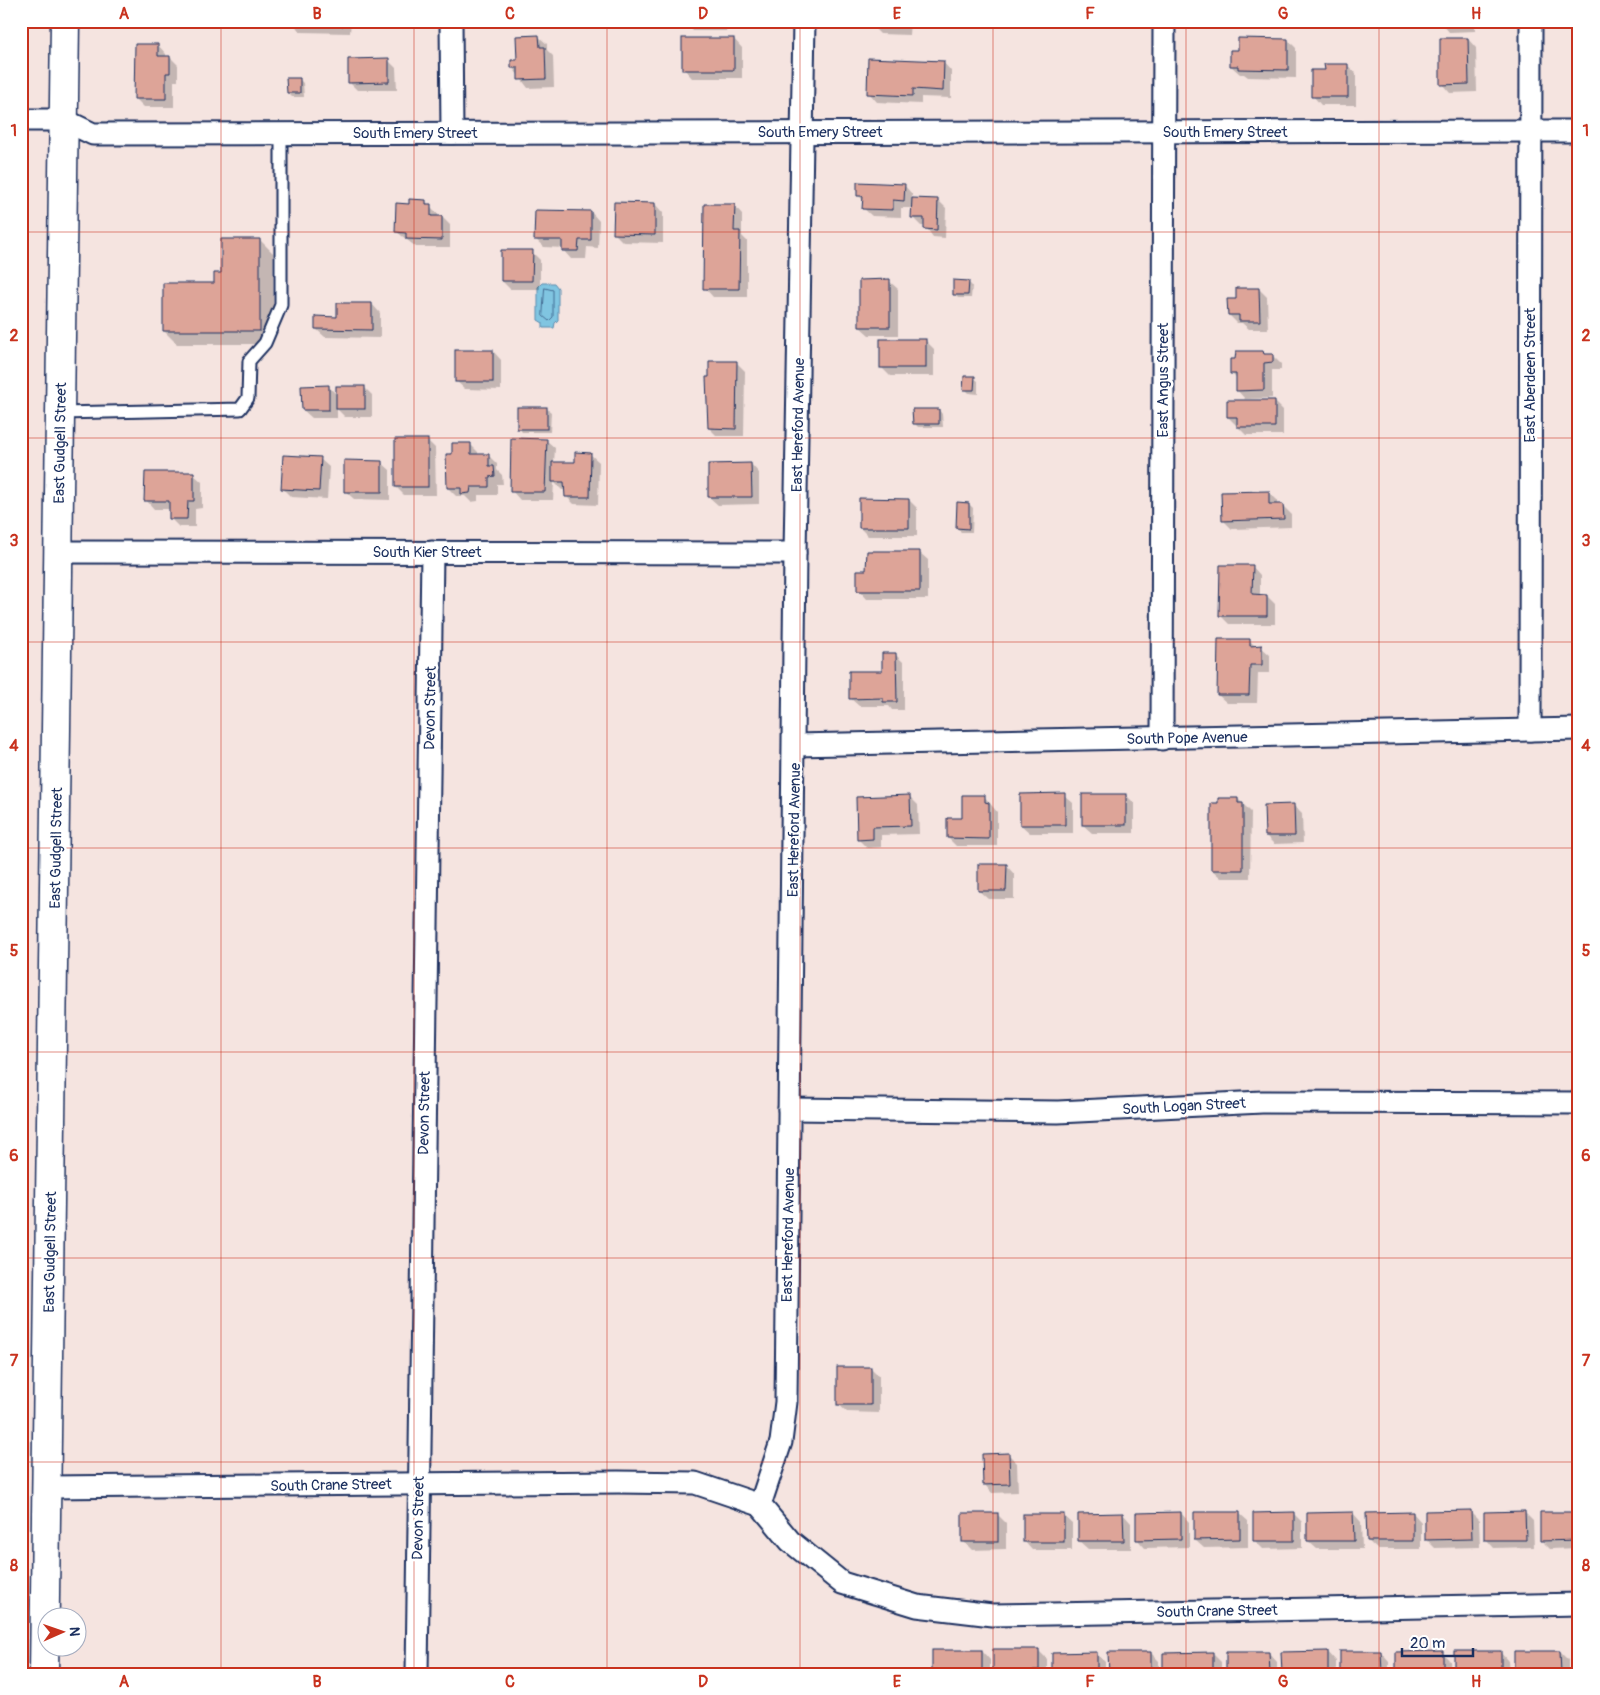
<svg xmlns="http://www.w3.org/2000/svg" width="1600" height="1695" font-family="Pangolin,sans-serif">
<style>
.water{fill:#80c5e1;stroke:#5889ad}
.shadow{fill:#0003}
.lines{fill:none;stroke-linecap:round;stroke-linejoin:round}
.shore{stroke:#436b92;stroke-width:1}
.building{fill:#dda498;stroke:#1b2f5e}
.service-casing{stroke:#1b2f5e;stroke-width:15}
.minor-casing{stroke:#1b2f5e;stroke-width:25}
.tertiary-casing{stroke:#1b2f5e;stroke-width:31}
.service{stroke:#fff;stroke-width:11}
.minor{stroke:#fff;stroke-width:21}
.tertiary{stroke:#fff;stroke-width:28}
.grid{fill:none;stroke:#c8321e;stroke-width:1;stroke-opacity:0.55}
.labels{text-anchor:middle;stroke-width:5;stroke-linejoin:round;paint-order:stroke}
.street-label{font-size:15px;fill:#1b2f5e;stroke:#fff}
.neatline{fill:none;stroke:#c8321e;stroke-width:2}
.grid-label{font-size:16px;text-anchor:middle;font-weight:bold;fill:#c8321e}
</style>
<rect width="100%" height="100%" fill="#f5e4e0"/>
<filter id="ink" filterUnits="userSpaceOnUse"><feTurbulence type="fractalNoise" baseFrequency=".02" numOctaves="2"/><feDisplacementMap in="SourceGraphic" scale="10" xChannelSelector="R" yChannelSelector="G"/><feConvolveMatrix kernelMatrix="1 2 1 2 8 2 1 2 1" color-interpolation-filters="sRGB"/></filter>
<g filter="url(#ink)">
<!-- water -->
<path class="water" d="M 542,283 L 554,283 L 558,288 L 558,320 L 555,323 L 554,328 L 543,328 L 543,323 L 538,320 L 538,287 Z"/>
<!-- shadow -->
<g class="shadow">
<path d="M 142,21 L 177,21 L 177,23 L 144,23 Z"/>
<path d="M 292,21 L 351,21 L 350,33 L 300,32 Z"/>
<path d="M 685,21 L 743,21 L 743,27 L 727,27 L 727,31 L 693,31 Z"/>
<path d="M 872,21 L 910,21 L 909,35 L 880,34 L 872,26 Z"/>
<path d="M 1440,21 L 1475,21 L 1475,31 L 1449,32 Z"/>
<path d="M 538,36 L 547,44 L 547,50 L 553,56 L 554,87 L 528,88 L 512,67 Z"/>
<path d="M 734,39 L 742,48 L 742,78 L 692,78 L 684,69 Z"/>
<path d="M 1468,39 L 1476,48 L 1477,92 L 1450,93 L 1442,84 Z"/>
<path d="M 1288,40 L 1296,48 L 1296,78 L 1248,77 L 1244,74 L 1240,74 L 1231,66 L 1239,51 Z"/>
<path d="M 158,45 L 166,54 L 166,57 L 170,57 L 178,65 L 178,81 L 174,81 L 174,107 L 144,107 L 136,99 Z"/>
<path d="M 388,60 L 396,68 L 397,90 L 357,90 L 349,82 Z"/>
<path d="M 943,62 L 951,71 L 951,98 L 921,97 L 921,104 L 877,102 L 869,93 Z"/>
<path d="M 1347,65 L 1356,73 L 1356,105 L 1321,105 L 1313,96 L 1326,71 Z"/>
<path d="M 299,79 L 303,83 L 304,97 L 292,97 L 288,93 Z"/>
<path d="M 904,185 L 912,194 L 912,199 L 938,200 L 946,208 L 945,238 L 933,237 L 925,226 L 921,226 L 913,218 L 913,208 L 901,208 L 901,217 L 872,216 L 863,208 L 864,201 L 858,195 Z"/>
<path d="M 425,201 L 438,214 L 438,217 L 442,217 L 450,225 L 450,247 L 416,247 L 397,232 L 410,205 Z"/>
<path d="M 655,204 L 663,213 L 663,243 L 623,242 L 615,234 Z"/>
<path d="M 734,205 L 742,214 L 742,236 L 747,241 L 747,297 L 713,297 L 705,288 Z"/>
<path d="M 591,212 L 599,221 L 598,248 L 587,247 L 586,259 L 571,259 L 563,250 L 563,248 L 544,247 L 535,239 Z"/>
<path d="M 260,240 L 273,253 L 273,344 L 177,344 L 164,331 Z"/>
<path d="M 532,252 L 540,260 L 540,289 L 510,289 L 502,281 Z"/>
<path d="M 889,281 L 898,289 L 898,335 L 869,335 L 860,327 Z"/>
<path d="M 968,282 L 972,286 L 971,298 L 958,298 L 954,294 Z"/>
<path d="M 1259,289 L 1267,297 L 1268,329 L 1249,329 L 1242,323 L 1237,323 L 1229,315 L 1237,300 Z"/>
<path d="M 372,304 L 380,313 L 380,338 L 325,337 L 316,329 Z"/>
<path d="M 926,341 L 934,349 L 934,376 L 890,376 L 881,367 Z"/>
<path d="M 493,351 L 501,360 L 501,390 L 465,389 L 456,381 Z"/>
<path d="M 1263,352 L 1266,355 L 1272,355 L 1281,364 L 1281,370 L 1272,370 L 1272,398 L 1245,399 L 1237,390 L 1237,379 L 1231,373 Z"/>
<path d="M 736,362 L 745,371 L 744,436 L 717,436 L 709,428 Z"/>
<path d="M 974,378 L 978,381 L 978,394 L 969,393 L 965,389 Z"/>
<path d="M 328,386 L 337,395 L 364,387 L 372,395 L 372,417 L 345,417 L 337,409 L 337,418 L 312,418 L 303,410 Z"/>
<path d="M 1274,401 L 1283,410 L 1283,435 L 1246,435 L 1228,417 Z"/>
<path d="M 547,409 L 551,412 L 550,432 L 522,432 L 519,428 Z"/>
<path d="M 939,410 L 942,414 L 943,427 L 918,427 L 914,423 Z"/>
<path d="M 427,440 L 435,448 L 436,495 L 404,495 L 396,487 Z"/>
<path d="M 546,440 L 555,448 L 554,463 L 576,463 L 590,454 L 599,462 L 598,505 L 574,504 L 566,496 L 566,490 L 562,490 L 554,482 L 553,500 L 520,500 L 512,491 Z"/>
<path d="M 470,444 L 478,452 L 478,455 L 488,455 L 497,464 L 497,470 L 502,475 L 503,484 L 497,484 L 497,495 L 478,495 L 478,501 L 471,502 L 465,496 L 456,496 L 448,488 L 454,455 Z"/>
<path d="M 320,459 L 329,467 L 327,499 L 291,497 L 283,489 Z"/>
<path d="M 381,462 L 390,470 L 390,500 L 354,499 L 345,491 Z"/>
<path d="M 751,464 L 759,473 L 759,504 L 718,505 L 709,497 Z"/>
<path d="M 193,474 L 202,482 L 202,508 L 195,509 L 195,527 L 179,527 L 170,518 L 171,509 L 154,509 L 146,500 Z"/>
<path d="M 1269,492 L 1277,500 L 1277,506 L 1283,506 L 1291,514 L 1291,527 L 1232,529 L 1223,520 Z"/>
<path d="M 909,500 L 917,508 L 917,536 L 868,536 L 860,528 Z"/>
<path d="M 969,504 L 973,508 L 972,532 L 961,532 L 957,528 Z"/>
<path d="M 919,552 L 928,560 L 928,599 L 867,599 L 859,590 L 868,571 Z"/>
<path d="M 1252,566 L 1260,575 L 1260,596 L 1267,596 L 1275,604 L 1275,624 L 1229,624 L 1220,615 Z"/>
<path d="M 1250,641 L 1256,647 L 1261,647 L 1270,655 L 1270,673 L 1258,673 L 1257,703 L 1227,703 L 1218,695 Z"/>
<path d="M 895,654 L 904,663 L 904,710 L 892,710 L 889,706 L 859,706 L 850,698 L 883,672 Z"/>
<path d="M 1064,795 L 1073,803 L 1073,833 L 1030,833 L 1021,825 Z"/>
<path d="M 1126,795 L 1134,803 L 1134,833 L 1092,833 L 1083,825 Z"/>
<path d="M 984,796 L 997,812 L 997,846 L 956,846 L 948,838 Z"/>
<path d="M 910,797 L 918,805 L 919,834 L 881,835 L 881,847 L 867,848 L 858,839 Z"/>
<path d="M 1238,799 L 1251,812 L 1250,878 L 1221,878 L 1212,870 Z"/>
<path d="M 1294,806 L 1302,814 L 1303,843 L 1274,844 L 1266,836 Z"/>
<path d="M 1006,865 L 1014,874 L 1014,899 L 988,899 L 979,891 Z"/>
<path d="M 871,1368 L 879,1376 L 879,1413 L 847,1412 L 838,1404 Z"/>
<path d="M 1009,1455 L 1017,1463 L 1018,1492 L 992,1493 L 984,1484 Z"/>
<path d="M 1471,1512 L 1479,1520 L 1480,1547 L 1435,1548 L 1426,1539 Z"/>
<path d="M 1181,1513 L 1189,1522 L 1189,1547 L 1145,1548 L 1137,1539 Z"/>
<path d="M 1239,1513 L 1248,1521 L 1248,1547 L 1204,1548 L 1195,1540 Z"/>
<path d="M 1353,1513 L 1361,1522 L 1362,1549 L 1317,1549 L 1308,1541 Z"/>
<path d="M 1413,1513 L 1421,1522 L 1421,1549 L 1377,1549 L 1368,1541 Z"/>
<path d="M 1525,1513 L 1533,1521 L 1534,1547 L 1494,1548 L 1486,1539 Z"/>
<path d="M 1579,1513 L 1579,1548 L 1550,1549 L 1541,1540 Z"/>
<path d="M 1123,1514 L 1131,1523 L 1131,1549 L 1088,1549 L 1079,1541 Z"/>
<path d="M 1294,1514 L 1302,1522 L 1302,1548 L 1263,1549 L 1254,1540 Z"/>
<path d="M 998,1515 L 1006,1523 L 1006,1549 L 972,1550 L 963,1541 Z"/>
<path d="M 1063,1515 L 1072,1523 L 1072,1550 L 1032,1550 L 1024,1541 Z"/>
<path d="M 1038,1650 L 1047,1659 L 1047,1674 L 994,1674 Z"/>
<path d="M 982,1651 L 990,1660 L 990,1674 L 934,1674 Z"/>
<path d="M 1328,1652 L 1336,1661 L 1336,1674 L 1283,1674 Z"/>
<path d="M 1381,1652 L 1389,1661 L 1389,1674 L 1342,1674 Z"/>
<path d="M 1442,1652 L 1450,1661 L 1451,1674 L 1397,1674 Z"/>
<path d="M 1500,1652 L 1508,1661 L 1509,1674 L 1456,1674 Z"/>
<path d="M 1560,1652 L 1568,1660 L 1568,1674 L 1515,1674 Z"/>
<path d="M 1151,1653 L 1159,1661 L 1159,1674 L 1110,1674 Z"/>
<path d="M 1269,1653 L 1277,1662 L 1277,1674 L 1227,1674 Z"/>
<path d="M 1097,1654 L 1105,1662 L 1105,1674 L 1053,1674 Z"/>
<path d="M 1213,1654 L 1221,1662 L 1221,1674 L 1165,1674 Z"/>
</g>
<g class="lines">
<!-- shore -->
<path class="shore" d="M 545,288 L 553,290 L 553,317 L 549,321 L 543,316 Z"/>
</g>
<!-- building -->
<g class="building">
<path d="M 291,21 L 343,21 L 343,26 L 291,24 Z"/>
<path d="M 683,21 L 719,21 L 719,24 Z"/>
<path d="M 871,21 L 901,21 L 901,27 L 871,26 Z"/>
<path d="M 1439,21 L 1468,21 L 1468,23 L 1439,24 Z"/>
<path d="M 539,35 L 540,47 L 545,47 L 546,79 L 518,80 L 518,68 L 511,68 L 511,60 L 517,60 L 516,36 Z"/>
<rect x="682" y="38" width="52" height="32"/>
<path d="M 1238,38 L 1288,39 L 1288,70 L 1238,69 L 1238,66 L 1230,66 L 1230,50 L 1238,50 Z"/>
<path d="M 1440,38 L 1468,38 L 1469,84 L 1440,85 Z"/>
<path d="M 135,44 L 158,44 L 158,56 L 170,56 L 170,73 L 166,73 L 166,99 L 134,99 Z"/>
<path d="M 389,58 L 389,82 L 348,83 L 348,59 Z"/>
<path d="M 868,58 L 944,61 L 943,91 L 913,89 L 913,96 L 867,94 Z"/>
<path d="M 1324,64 L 1348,64 L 1348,97 L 1311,97 L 1311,70 L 1325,70 Z"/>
<path d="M 286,78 L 300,78 L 300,93 L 287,93 Z"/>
<path d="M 857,182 L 905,184 L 904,201 L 893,200 L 893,210 L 862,209 L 863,196 L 857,196 Z"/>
<path d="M 912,198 L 938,199 L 937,230 L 924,229 L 924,218 L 911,218 Z"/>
<path d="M 409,199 L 426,200 L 426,204 L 431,204 L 431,216 L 442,216 L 442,240 L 406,239 L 406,233 L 395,232 L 396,203 L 409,204 Z"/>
<path d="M 614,202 L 655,203 L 655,235 L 613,234 Z"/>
<path d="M 704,204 L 735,204 L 734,231 L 740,231 L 739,289 L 703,289 Z"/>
<path d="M 535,210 L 591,211 L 591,240 L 579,240 L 578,251 L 562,251 L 562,240 L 534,240 Z"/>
<path d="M 221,239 L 260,239 L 260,331 L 163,331 L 163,283 L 214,283 L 214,273 L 221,273 Z"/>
<path d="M 501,250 L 533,250 L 532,281 L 501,281 Z"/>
<path d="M 890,279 L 890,327 L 859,327 L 859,280 Z"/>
<path d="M 953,280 L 969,281 L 968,295 L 953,295 Z"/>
<path d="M 1236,288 L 1259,288 L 1260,321 L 1239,321 L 1239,315 L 1228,315 L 1227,299 L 1236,299 Z"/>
<path d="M 337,303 L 372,303 L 372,330 L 315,329 L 315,316 L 337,317 Z"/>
<rect x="880" y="339" width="46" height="29"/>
<rect x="455" y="350" width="38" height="32"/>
<path d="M 1236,351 L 1263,351 L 1264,354 L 1273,354 L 1273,362 L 1264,363 L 1264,390 L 1236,391 L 1236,374 L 1230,374 L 1230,359 L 1235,359 Z"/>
<path d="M 709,361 L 737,361 L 736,429 L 708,428 L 706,377 L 709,377 Z"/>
<path d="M 964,376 L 975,376 L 974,390 L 963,390 Z"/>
<path d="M 329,385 L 329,410 L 302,410 L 301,386 Z"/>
<rect x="336" y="386" width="29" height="23"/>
<path d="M 1227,400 L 1275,400 L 1275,427 L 1237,427 L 1237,417 L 1227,417 Z"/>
<rect x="517" y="407" width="30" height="22"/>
<path d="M 912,409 L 939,409 L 939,424 L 913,424 Z"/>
<path d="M 511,438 L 547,439 L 545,492 L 510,492 Z"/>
<rect x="395" y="439" width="33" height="48"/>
<path d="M 452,443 L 471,443 L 471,454 L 489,454 L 489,466 L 494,466 L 495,476 L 489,477 L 489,487 L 471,487 L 470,493 L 461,494 L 461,488 L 447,488 L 446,454 L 452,454 Z"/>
<path d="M 575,452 L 591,453 L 590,497 L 565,497 L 564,482 L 552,482 L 552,462 L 575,462 Z"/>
<path d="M 283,455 L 321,457 L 319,491 L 281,489 Z"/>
<path d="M 344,460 L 382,461 L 382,492 L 344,492 Z"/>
<path d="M 751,463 L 752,497 L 708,497 L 708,464 Z"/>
<path d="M 145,472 L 194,472 L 194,501 L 188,501 L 187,519 L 169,519 L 169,501 L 144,501 Z"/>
<path d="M 1269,491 L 1269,504 L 1283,504 L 1284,519 L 1222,521 L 1221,492 Z"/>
<path d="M 859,498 L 909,499 L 909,528 L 859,528 Z"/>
<path d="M 957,502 L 969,503 L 969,529 L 956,528 Z"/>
<path d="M 867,551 L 920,551 L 920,591 L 857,591 L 857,570 L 866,570 Z"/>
<path d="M 1220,565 L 1253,565 L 1252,594 L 1267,595 L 1267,616 L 1219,616 Z"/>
<path d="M 1218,639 L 1250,639 L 1250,646 L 1262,645 L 1262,665 L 1250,665 L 1249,695 L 1217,695 Z"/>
<path d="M 882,653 L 896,653 L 897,702 L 883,702 L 883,698 L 849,699 L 849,671 L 882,671 Z"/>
<path d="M 1065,793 L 1065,825 L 1020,825 L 1020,794 Z"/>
<rect x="1082" y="794" width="44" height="31"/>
<path d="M 910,795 L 911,826 L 873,827 L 873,839 L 857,840 L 856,797 Z"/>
<path d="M 962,795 L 985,795 L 985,802 L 989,803 L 989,839 L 947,838 L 947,818 L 962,818 Z"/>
<path d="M 1218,798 L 1238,798 L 1238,803 L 1243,803 L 1243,870 L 1211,870 L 1211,803 L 1218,803 Z"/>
<path d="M 1294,804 L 1295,836 L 1265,836 L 1264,805 Z"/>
<path d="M 978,864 L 1007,864 L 1006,891 L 978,891 Z"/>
<rect x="837" y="1367" width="34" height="38"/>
<path d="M 1009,1453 L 1010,1484 L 983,1485 L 982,1454 Z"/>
<path d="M 1471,1510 L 1472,1539 L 1425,1540 L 1425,1511 Z"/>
<path d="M 1525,1511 L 1526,1540 L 1484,1540 L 1484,1512 Z"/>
<path d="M 1181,1512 L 1181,1539 L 1136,1540 L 1136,1513 Z"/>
<path d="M 1194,1512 L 1240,1512 L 1240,1539 L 1194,1540 Z"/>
<path d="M 1294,1512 L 1294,1541 L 1253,1541 L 1253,1513 Z"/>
<path d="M 1353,1512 L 1354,1541 L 1307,1541 L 1307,1513 Z"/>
<path d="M 1413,1512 L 1413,1541 L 1367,1541 L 1366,1513 Z"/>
<path d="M 1540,1512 L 1579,1512 L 1579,1540 L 1540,1541 Z"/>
<rect x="962" y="1513" width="36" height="29"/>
<path d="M 1123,1513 L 1124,1541 L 1078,1541 L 1078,1514 Z"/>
<rect x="1023" y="1514" width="41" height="28"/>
<path d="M 1579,1647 L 1579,1674 L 1573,1674 L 1573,1648 Z"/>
<path d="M 993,1649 L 1039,1649 L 1039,1670 L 1033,1670 L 1033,1674 L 993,1674 Z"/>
<rect x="932" y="1650" width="50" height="24"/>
<path d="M 1328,1651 L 1328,1674 L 1282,1674 L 1281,1652 Z"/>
<path d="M 1340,1651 L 1381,1651 L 1382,1674 L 1340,1674 Z"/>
<path d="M 1443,1651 L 1443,1674 L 1396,1674 L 1396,1652 Z"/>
<rect x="1454" y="1651" width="47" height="23"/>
<path d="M 1514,1651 L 1560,1651 L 1561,1674 L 1514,1674 Z"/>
<path d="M 1097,1652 L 1097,1674 L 1052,1674 L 1052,1653 Z"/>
<path d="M 1108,1652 L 1151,1652 L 1151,1674 L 1109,1674 Z"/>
<path d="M 1213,1652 L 1213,1674 L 1163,1674 L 1163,1653 Z"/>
<path d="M 1226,1652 L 1269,1652 L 1270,1674 L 1226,1674 Z"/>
</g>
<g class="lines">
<!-- service casing -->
<g class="service-casing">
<path id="service" d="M 61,413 L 240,409 L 248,398 L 249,361 L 265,343 L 281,305 L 281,134"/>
</g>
<!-- minor casing -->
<g class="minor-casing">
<g id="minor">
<path d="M 451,21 L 452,133"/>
<path d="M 804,21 L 795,553 L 786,1402 L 781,1442 L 760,1505 L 790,1541 L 842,1583 L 917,1606 L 992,1615 L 1579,1604"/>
<path d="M 21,120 L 64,120 L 93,134 L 1579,131"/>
<path d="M 60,552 L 795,553"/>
<path d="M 1530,730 L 1531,21"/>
<path d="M 1162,739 L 1164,21"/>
<path d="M 795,745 L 1579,729"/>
<path d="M 789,1109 L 1058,1112 L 1262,1102 L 1579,1103"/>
<path d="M 47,1487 L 618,1482 L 695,1483 L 760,1505"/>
<path d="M 417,1674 L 432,552"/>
</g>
</g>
<!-- tertiary casing -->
<g class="tertiary-casing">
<path id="tertiary" d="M 44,1674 L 65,21"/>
</g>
<!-- service -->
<use href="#service" class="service"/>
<!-- minor -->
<use href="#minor" class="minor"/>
<!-- tertiary -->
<use href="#tertiary" class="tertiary"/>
</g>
</g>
<!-- grid -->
<path class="grid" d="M 221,21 L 221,1674M 414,21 L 414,1674M 607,21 L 607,1674M 800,21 L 800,1674M 993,21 L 993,1674M 1186,21 L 1186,1674M 1379,21 L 1379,1674M 21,232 L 1579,232M 21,438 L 1579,438M 21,642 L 1579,642M 21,848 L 1579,848M 21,1052 L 1579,1052M 21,1258 L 1579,1258M 21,1462 L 1579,1462"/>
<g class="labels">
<!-- street labels -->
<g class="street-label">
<text x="820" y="137">South Emery Street</text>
<text x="1225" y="137">South Emery Street</text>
<text x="415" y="138">South Emery Street</text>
<text transform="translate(1530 375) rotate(-90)" y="5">East Aberdeen Street</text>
<text transform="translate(1163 380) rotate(-90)" y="5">East Angus Street</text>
<text transform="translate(798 425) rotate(-89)" y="5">East Hereford Avenue</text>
<text transform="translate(60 443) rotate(-89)" y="5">East Gudgell Street</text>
<text x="427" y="557">South Kier Street</text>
<text transform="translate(430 708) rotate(-89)" y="5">Devon Street</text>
<text transform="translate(1187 738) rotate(-1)" y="5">South Pope Avenue</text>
<text transform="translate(794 830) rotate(-89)" y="5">East Hereford Avenue</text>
<text transform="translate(56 848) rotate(-89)" y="5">East Gudgell Street</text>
<text transform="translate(1184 1106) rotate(-3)" y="5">South Logan Street</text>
<text transform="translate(424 1113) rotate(-89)" y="5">Devon Street</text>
<text transform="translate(788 1235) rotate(-89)" y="5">East Hereford Avenue</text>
<text transform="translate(50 1252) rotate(-89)" y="5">East Gudgell Street</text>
<text transform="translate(331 1485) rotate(-1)" y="5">South Crane Street</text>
<text transform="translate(418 1518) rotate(-89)" y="5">Devon Street</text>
<text transform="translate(1217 1611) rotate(-1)" y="5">South Crane Street</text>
</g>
</g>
<!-- margin -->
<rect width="1600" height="1695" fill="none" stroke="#fff" stroke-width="55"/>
<!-- north arrow -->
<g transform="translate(62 1632) rotate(88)"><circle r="24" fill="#ffffff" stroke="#a4acbf"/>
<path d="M0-4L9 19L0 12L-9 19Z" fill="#c8321e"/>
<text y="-8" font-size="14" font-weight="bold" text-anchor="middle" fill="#1b2f5e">N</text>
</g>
<!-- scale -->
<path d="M1402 1648v8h71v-8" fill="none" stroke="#1b2f5e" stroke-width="2.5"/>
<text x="1410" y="1648" font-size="15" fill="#1b2f5e" stroke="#ffffff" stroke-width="4" paint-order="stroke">20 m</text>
<rect x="28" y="28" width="1544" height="1640" class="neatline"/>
<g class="grid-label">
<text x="124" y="19">A</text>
<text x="317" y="19">B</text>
<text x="510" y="19">C</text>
<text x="703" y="19">D</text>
<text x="897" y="19">E</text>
<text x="1090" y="19">F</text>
<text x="1283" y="19">G</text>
<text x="1476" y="19">H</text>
<text x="14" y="136">1</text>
<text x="1586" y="136">1</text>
<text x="14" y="341">2</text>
<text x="1586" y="341">2</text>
<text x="14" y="546">3</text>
<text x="1586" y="546">3</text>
<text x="14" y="751">4</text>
<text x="1586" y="751">4</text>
<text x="14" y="956">5</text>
<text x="1586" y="956">5</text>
<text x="14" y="1161">6</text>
<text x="1586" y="1161">6</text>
<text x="14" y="1366">7</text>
<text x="1586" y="1366">7</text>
<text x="14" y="1571">8</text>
<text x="1586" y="1571">8</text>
<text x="124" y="1687">A</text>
<text x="317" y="1687">B</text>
<text x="510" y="1687">C</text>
<text x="703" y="1687">D</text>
<text x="897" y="1687">E</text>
<text x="1090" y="1687">F</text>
<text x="1283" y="1687">G</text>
<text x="1476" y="1687">H</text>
</g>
</svg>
